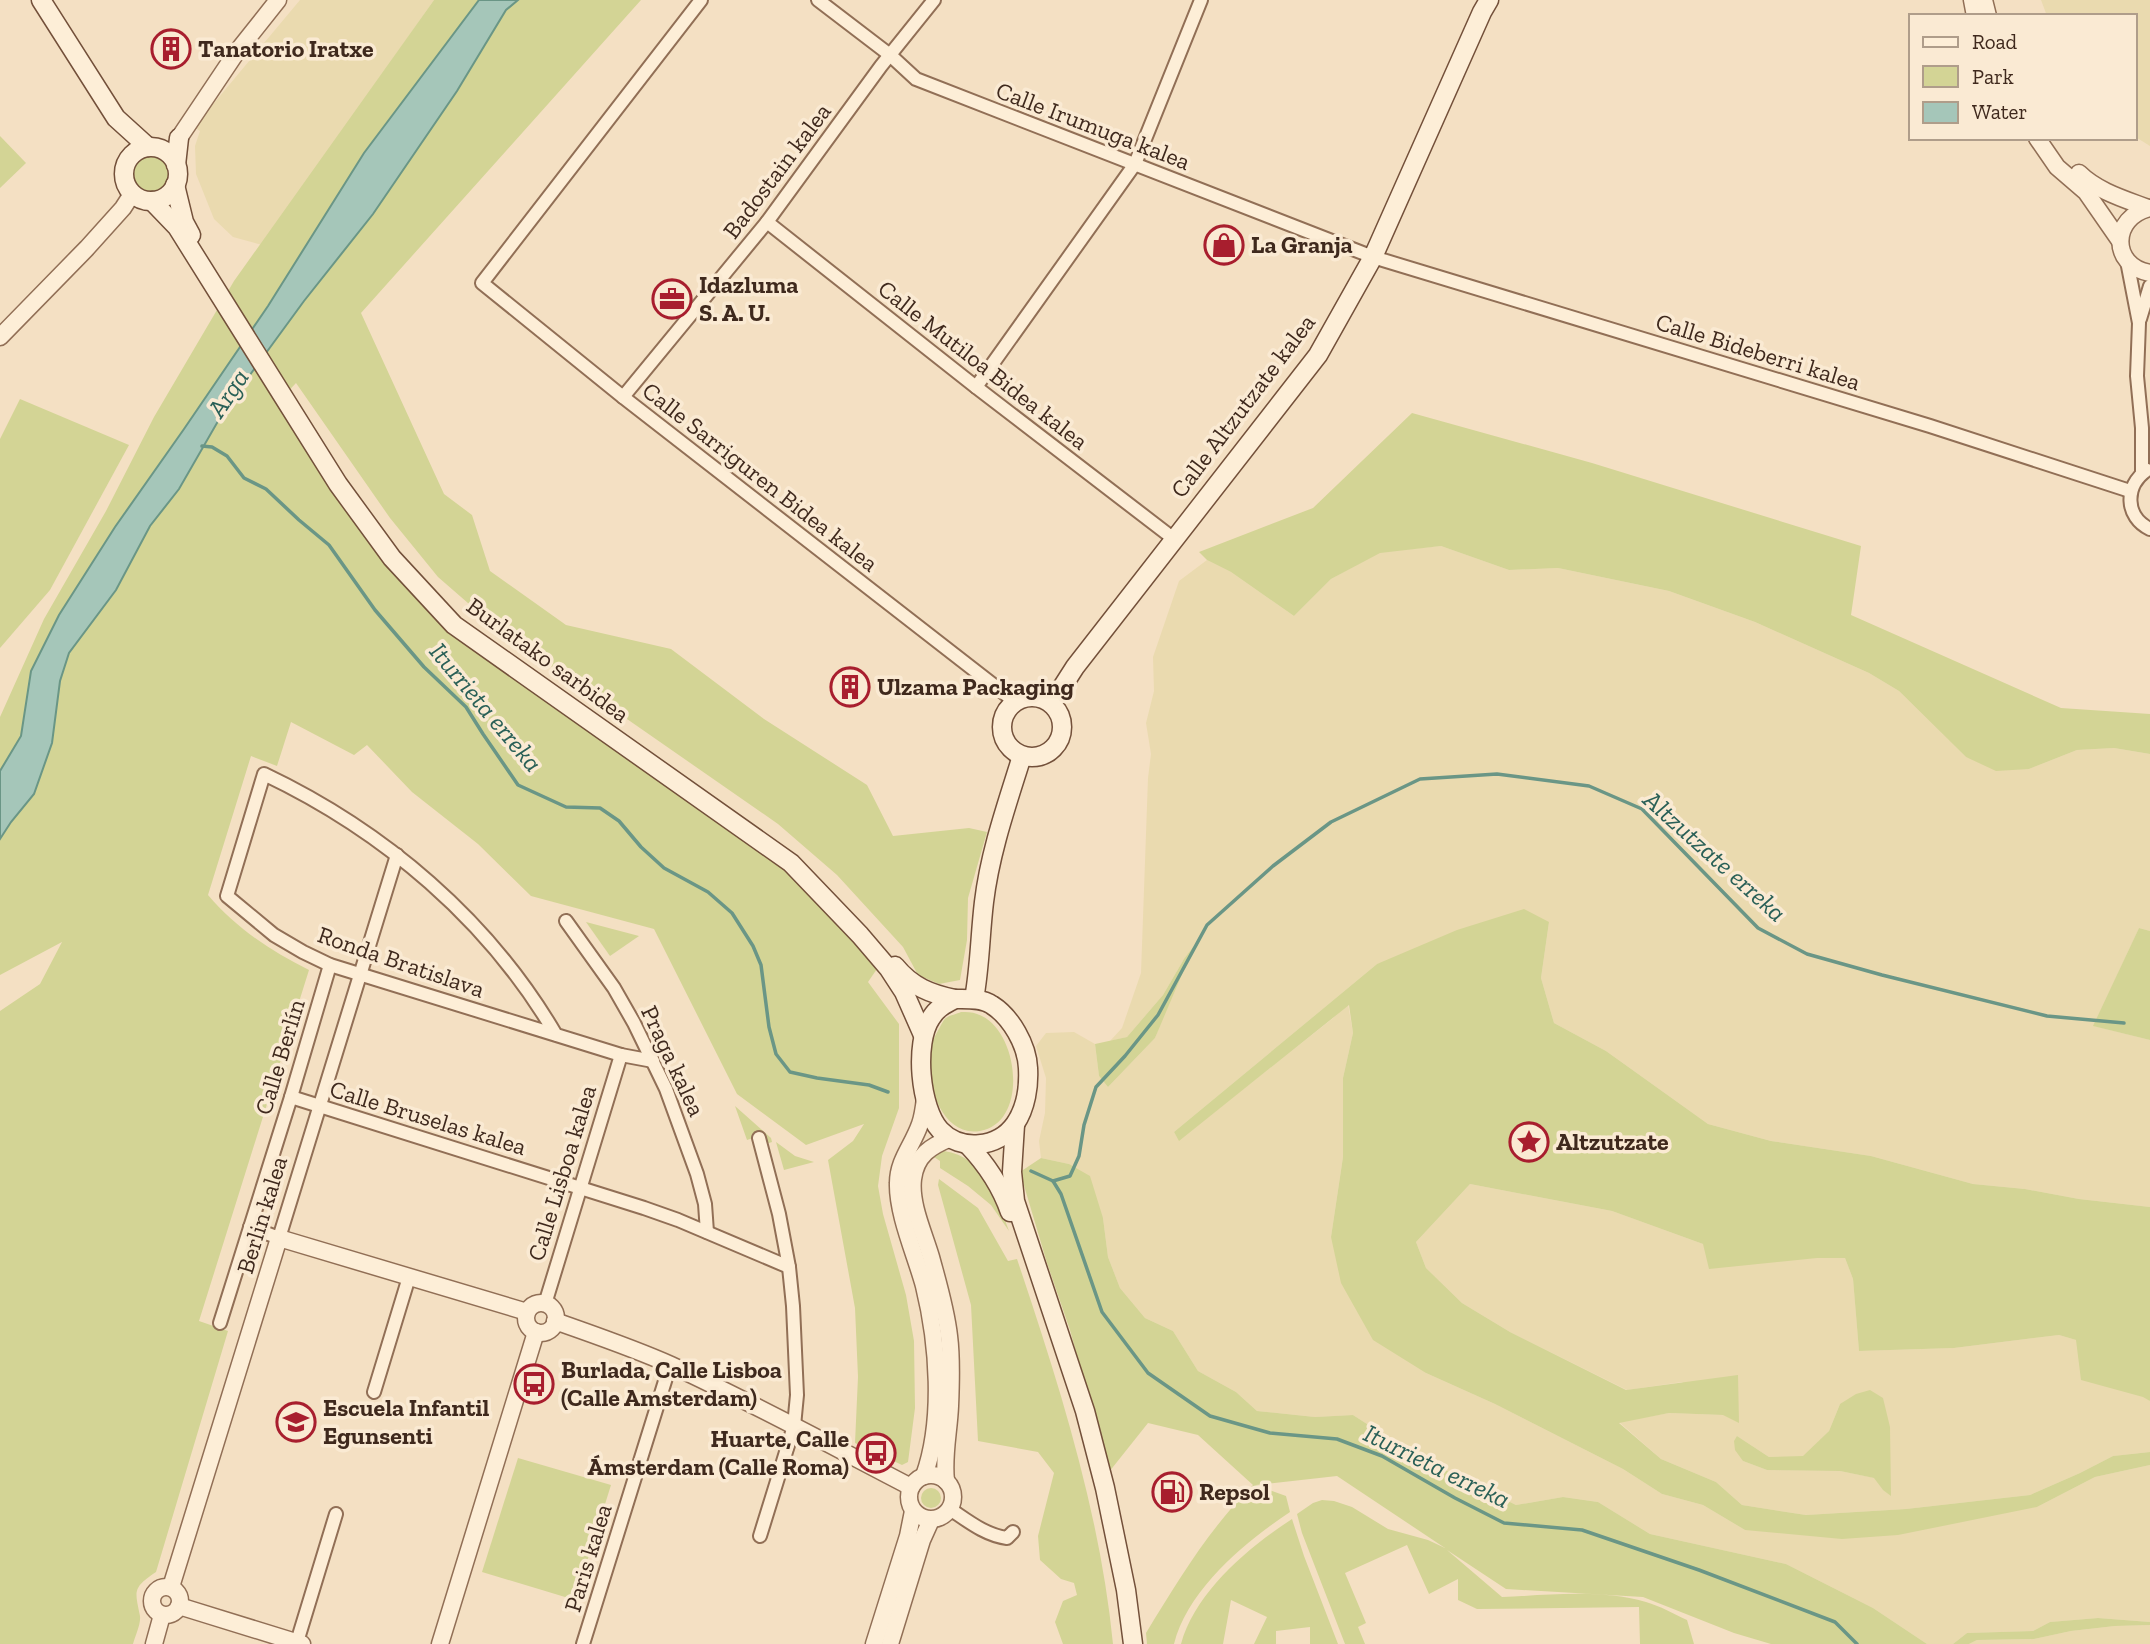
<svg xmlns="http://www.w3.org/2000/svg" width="2150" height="1644" font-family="'Zilla Slab',serif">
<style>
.farmland{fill:#eadaaf;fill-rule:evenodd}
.green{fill:#d3d495}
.water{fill:#a5c6b9;stroke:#6a9686;stroke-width:2}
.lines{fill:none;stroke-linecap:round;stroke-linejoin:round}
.stream{stroke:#6a9686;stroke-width:3.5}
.minor-casing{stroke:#916f56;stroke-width:16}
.tertiary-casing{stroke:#916f56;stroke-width:19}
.secondary-casing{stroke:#73503a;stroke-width:21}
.minor{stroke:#fdeed7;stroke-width:12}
.tertiary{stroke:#fdeed7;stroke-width:16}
.secondary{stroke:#fdeed7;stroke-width:18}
.labels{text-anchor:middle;stroke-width:7;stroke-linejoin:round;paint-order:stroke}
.poi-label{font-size:24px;font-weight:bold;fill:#3f291d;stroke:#faead3;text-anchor:start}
.street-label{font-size:24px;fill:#3f291d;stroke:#faead3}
.water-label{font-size:26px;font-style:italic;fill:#2a6057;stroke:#faead3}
</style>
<rect width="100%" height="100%" fill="#f4e0c3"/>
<!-- farmland -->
<g class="farmland">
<path d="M 300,0 L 434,0 L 262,245 L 233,237 L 214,219 L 196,174 L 195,146 L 200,131 L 194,127 Z"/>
<path d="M 2041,0 L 2150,0 L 2150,146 L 2134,136 L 2134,16 L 2047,16 Z"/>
<path d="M 1441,546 L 1509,570 L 1558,568 L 1669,591 L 1755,622 L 1869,673 L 1899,691 L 1966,757 L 2029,769 L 2077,750 L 2114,748 L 2150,754 L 2150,931 L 2139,928 L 2094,1026 L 2150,1040 L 2150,1207 L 2079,1199 L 2025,1189 L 1973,1184 L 1871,1156 L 1771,1141 L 1708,1124 L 1606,1051 L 1554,1023 L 1541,978 L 1549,922 L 1377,964 L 1174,1132 L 1179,1140 L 1332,1019 L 1348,1004 L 1353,1033 L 1343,1078 L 1343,1157 L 1331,1237 L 1426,1373 L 1495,1404 L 1623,1469 L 1662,1494 L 1703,1505 L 1745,1530 L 2037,1507 L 2095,1477 L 2150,1465 L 2150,1622 L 2098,1618 L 2050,1622 L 2033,1631 L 1967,1633 L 1953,1644 L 1927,1644 L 1873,1608 L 1786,1564 L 1650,1534 L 1598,1502 L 1563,1497 L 1516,1505 L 1417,1456 L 1353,1415 L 1315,1417 L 1257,1411 L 1236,1392 L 1198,1371 L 1173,1331 L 1145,1318 L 1120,1288 L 1108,1257 L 1103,1218 L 1069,1164 L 1041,1158 L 1039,1141 L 1045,1113 L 1046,1078 L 1036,1046 L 1046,1033 L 1074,1032 L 1095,1044 L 1099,1076 L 1108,1087 L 1155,1038 L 1184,959 L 1163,995 L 1127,1037 L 1110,1041 L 1122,1028 L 1141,973 L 1148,778 L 1151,754 L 1146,723 L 1154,691 L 1153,657 L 1179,581 L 1207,560 L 1231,572 L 1294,616 L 1331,579 L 1380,552 Z"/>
<path d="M 1470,1184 L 1612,1211 L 1703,1244 L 1817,1258 L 1845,1258 L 1853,1279 L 1859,1351 L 1954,1348 L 2059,1335 L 2076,1340 L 2150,1401 L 2150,1452 L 2113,1456 L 2080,1473 L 2030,1495 L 1906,1509 L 1806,1515 L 1742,1505 L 1716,1482 L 1661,1459 L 1619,1422 L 1669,1413 L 1723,1415 L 1682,1382 L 1627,1390 L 1510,1332 L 1462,1303 L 1426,1268 L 1416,1242 ZM 1840,1404 L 1883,1490 L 1875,1478 L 1840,1471 L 1767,1470 L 1743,1461 L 1737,1436 L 1769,1457 L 1803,1457 L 1829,1431 Z"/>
<path d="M 2150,1625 L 2150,1644 L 1969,1644 L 1977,1640 L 2034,1639 L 2071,1631 L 2115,1626 Z"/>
</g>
<!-- green -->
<g class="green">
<path d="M 434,0 L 479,0 L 364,153 L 268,306 L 184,429 L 115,527 L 59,615 L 31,671 L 21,736 L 0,771 L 0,717 L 44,619 L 106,511 L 154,417 L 234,281 Z"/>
<path d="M 518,0 L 641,0 L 361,313 L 444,494 L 472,515 L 490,571 L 566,625 L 671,649 L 764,719 L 867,785 L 893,836 L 969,828 L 987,832 L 968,898 L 967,940 L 960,980 L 939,984 L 918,975 L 903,947 L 837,875 L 778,824 L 499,630 L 438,577 L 390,518 L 296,383 L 282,398 L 459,635 L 549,702 L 789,873 L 879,966 L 868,982 L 899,1024 L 899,1108 L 882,1156 L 878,1186 L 883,1214 L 906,1295 L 914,1341 L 915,1408 L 908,1462 L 902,1465 L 855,1443 L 858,1377 L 855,1308 L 828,1160 L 853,1141 L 864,1124 L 806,1145 L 737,1094 L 654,929 L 531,896 L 478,844 L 412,792 L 367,745 L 354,755 L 291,722 L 277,766 L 251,756 L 208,895 C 236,928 271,951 309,970 L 199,1321 L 228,1331 L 156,1572 C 132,1588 135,1591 140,1616 C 141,1624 135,1636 133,1644 L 0,1644 L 0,1011 L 40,984 L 62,942 L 0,975 L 0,839 L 11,822 L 34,794 L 52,743 L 60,681 L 69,653 L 116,591 L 150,526 L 179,489 L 225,410 L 304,301 L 373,214 L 457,91 L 506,10 Z"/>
<path d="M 0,136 L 26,163 L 0,188 Z"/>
<circle cx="150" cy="174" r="20"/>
<path d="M 20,399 L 129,445 L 50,590 L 0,648 L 0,439 Z"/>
<path d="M 1412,413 L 1592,463 L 1861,546 L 1851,615 L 2061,708 L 2150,714 L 2150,754 L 2114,748 L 2077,750 L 2029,769 L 1996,771 L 1966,757 L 1899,691 L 1869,673 L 1755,622 L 1669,591 L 1558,568 L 1509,570 L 1441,546 L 1380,553 L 1331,579 L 1294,616 L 1231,572 L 1207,560 L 1199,552 L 1313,508 Z"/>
<path d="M 1524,909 L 1549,922 L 1541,978 L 1554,1023 L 1606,1051 L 1708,1124 L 1771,1141 L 1871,1156 L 1973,1184 L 2025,1189 L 2079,1199 L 2150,1207 L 2150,1401 L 2143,1397 L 2081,1380 L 2076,1340 L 2059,1335 L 1954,1348 L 1859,1351 L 1853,1279 L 1845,1258 L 1817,1258 L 1709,1269 L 1703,1244 L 1612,1211 L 1470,1184 L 1416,1242 L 1426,1268 L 1462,1303 L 1510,1332 L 1626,1390 L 1738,1375 L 1739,1423 L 1723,1415 L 1669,1413 L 1619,1423 L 1661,1459 L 1716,1482 L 1742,1505 L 1806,1515 L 1906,1509 L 2030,1495 L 2080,1473 L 2113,1456 L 2150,1452 L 2150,1465 L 2095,1477 L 2037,1507 L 1898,1535 L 1842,1539 L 1745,1530 L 1703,1505 L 1662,1494 L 1623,1469 L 1495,1404 L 1426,1373 L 1373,1340 L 1341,1283 L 1331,1237 L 1343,1157 L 1343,1078 L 1353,1033 L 1349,1005 L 1179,1141 L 1174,1132 L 1377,964 L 1457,930 Z"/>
<path d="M 586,922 L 639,936 L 610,956 Z"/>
<path d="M 2139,928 L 2150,931 L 2150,1040 L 2093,1026 Z"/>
<path d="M 1194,946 L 1155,1038 L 1108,1087 L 1099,1076 L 1095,1044 L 1127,1037 L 1163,995 L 1184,959 Z"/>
<path d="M 961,1012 C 966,1012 972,1012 977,1014 C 1019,1027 1030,1123 980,1131 C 944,1137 929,1090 928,1062 C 928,1050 934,1037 940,1027 C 941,1025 944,1019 946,1018 C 950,1015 957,1014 961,1012 Z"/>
<path d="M 735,1106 L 771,1138 L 772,1142 L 766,1144 L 762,1135 L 747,1140 Z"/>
<path d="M 776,1142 L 795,1156 L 814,1162 L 784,1170 Z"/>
<path d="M 944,1151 C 985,1157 996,1197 1009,1231 L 991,1205 L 968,1186 L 940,1168 L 940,1161 L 931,1155 Z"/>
<path d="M 1041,1158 L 1069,1164 L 1090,1176 L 1103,1218 L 1108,1257 L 1120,1288 L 1145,1318 L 1173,1331 L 1198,1371 L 1236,1392 L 1257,1411 L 1315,1417 L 1353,1415 L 1417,1456 L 1516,1505 L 1563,1497 L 1598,1502 L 1650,1534 L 1786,1564 L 1873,1608 L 1927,1644 L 1771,1644 L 1734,1633 L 1643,1597 L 1506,1589 L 1447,1550 L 1502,1597 C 1549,1595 1601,1589 1646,1602 C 1660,1606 1674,1614 1687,1620 L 1694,1644 L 1640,1644 L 1639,1607 L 1477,1609 L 1458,1600 L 1458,1579 L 1429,1594 L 1407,1545 L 1345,1573 L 1366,1623 L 1358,1627 L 1365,1644 L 1345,1644 L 1302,1533 L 1297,1514 L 1313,1503 L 1322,1500 L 1334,1501 L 1352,1507 L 1388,1529 L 1428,1540 L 1445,1548 L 1337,1476 L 1256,1485 L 1286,1496 L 1290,1512 C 1245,1542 1188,1589 1174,1644 L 1147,1644 L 1146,1633 C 1179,1579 1209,1529 1253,1485 L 1198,1435 L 1148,1423 L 1109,1472 L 1070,1330 L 1047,1263 L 1020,1172 Z"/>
<path d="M 939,1179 L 978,1208 L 1008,1261 L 1017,1259 C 1059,1384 1100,1512 1113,1644 L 1063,1644 L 1055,1622 L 1063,1601 L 1077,1595 L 1074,1583 L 1061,1579 L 1040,1560 L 1038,1536 L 1054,1473 L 1038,1452 L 978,1441 L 971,1305 L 938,1185 Z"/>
<path d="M 1870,1390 L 1883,1398 L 1890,1427 L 1891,1496 L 1883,1490 L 1874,1478 L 1840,1471 L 1767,1470 L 1743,1461 L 1735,1450 L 1734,1441 L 1737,1436 L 1769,1457 L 1803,1456 L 1829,1431 L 1840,1404 L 1856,1394 Z"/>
<path d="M 518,1458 L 611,1485 L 575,1600 L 482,1572 Z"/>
<circle cx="931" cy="1498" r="10"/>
<path d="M 1292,1519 L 1304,1556 L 1338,1644 L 1310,1644 L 1310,1627 L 1276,1631 L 1276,1644 L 1254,1644 L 1267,1617 L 1231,1600 L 1223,1644 L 1181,1644 C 1195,1592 1249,1547 1292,1519 Z"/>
<path d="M 2098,1618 L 2150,1622 L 2150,1625 L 2115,1626 L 2071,1631 L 2034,1639 L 1977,1640 L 1969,1644 L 1953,1644 L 1967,1633 L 2033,1631 L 2050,1622 Z"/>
</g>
<!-- water -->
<path class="water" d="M 479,0 L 518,0 L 506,10 L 457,91 L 373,214 L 304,301 L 225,409 L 179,489 L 150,526 L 116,590 L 69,653 L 60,681 L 52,743 L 34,794 L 11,822 L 0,839 L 0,771 L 21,736 L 31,671 L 59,615 L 115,527 L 184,429 L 268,306 L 364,153 Z"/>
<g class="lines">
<!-- stream -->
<g class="stream">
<path d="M 202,446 L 212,447 L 227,456 L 244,478 L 266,489 L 299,520 L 329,545 L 375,610 L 424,667 L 466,707 L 483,734 L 518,785 L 566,807 L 600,808 L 619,821 L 641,847 L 664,868 L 708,892 L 732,913 L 753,946 L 761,965 L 769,1027 L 776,1054 L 790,1072 L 817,1078 L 869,1085 L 888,1092"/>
<path d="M 1031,1171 L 1053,1181 L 1061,1194 L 1102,1312 L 1148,1373 L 1210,1416 L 1270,1433 L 1337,1439 L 1382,1456 L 1455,1498 L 1504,1523 L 1582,1530 L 1699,1570 L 1835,1622 L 1857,1644"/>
<path d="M 1053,1181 L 1070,1176 L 1079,1156 L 1084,1125 L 1096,1087 L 1125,1056 L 1158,1015 L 1207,925 L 1273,866 L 1331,822 L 1420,779 L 1497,774 L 1589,786 L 1642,809 L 1758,928 L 1807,954 L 1882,975 L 2047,1016 L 2124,1023"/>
</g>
<!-- minor casing -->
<g class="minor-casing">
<g id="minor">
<path d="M 701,0 L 482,283 L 623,397 L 1014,701"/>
<path d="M 818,0 L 890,55 L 916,79 L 1373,257 L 1930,426 L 2130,491"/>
<path d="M 767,222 L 976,387 L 1174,539"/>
<path d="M 2127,261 L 2139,323 L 2137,376 L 2142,428 L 2142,473"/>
<path d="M 2140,319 L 2150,286"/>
<path d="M 976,387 L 1135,164 L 1201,0"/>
<path d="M 623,397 L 767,222 L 881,66 L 934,0"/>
<path d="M 2147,470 C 2124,486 2125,517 2150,529"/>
<path d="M 566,921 L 614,988 L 634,1023 L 666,1089 L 697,1174 L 705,1204 L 707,1232"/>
<path d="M 556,1035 C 489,920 384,831 264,774 L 227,896 L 274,935 L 303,952 L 330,965 L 621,1055 L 653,1061"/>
<path d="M 291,1097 L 644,1208 L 678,1220 L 789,1267"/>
<path d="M 759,1138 L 779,1214 L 789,1267 L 793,1306 L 797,1395 L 794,1426 L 760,1536"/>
<path d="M 250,1227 L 279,1238 L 397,855"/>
<path d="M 545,1304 L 621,1055"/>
<path d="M 220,1323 L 291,1097 L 330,965"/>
<path d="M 374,1392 L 409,1277"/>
<path d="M 950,1509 C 968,1521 985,1535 1007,1538 L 1013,1532"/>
<path d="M 297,1642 L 336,1514"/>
<path d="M 583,1644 L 670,1365"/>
</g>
</g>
<!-- tertiary casing -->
<g class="tertiary-casing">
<g id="tertiary">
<path d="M 1972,0 L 1975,16"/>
<path d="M 1984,0 L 1988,16"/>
<path d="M 179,138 L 236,53 L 278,0"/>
<path d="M 2037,138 L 2057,167 L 2086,192 L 2120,241"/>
<path d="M 2079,173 C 2097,191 2124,199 2148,208"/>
<path d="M 2150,208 C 2111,217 2110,266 2150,273"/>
<path d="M 0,337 L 87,248 L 123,208 L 132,194"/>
<circle cx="541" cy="1318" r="15"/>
<path d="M 555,1321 C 594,1335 633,1348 671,1365 C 753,1403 832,1446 911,1487"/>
<circle cx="931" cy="1497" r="22"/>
<path d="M 924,1476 C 944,1420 938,1343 924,1286 C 916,1256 897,1214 898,1183 C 898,1160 913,1145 920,1124 C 923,1116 924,1107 925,1098"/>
<path d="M 946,1481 C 943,1456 949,1431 950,1406 C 951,1383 952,1359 949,1336 C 946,1309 938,1283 931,1257 C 924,1233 910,1204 913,1179 C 916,1155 931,1146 951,1138"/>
<circle cx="166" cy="1601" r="14"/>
<path d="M 171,1587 L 279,1238 L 527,1312"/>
<path d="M 179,1606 L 302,1644"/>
<path d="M 154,1644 L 162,1615"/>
<path d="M 440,1644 L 536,1332"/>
<path d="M 874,1644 L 908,1536 L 913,1511"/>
<path d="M 890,1644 L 922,1540 L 931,1520"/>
</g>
</g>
<!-- secondary casing -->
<g class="secondary-casing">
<g id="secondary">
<path d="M 41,0 L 116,118 L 148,147"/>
<circle cx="151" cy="174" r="27"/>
<path d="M 176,165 L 179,138"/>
<path d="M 175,185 L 184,222 L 191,235"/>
<path d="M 152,201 L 177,227 L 338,484 L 392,558 L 454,625 L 791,863 L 860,935 L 889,969 L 904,992 L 923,1035"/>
<circle cx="1032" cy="727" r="30"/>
<path d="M 1052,703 L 1075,667 L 1318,355 L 1373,257 L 1482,12 L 1489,0"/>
<path d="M 895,966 C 912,987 931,994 955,999"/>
<path d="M 955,999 C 967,999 982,998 992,1005 C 1011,1017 1027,1045 1028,1068 C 1029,1086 1026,1108 1015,1124 C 998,1148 961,1152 940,1130 C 920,1108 914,1043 931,1018 C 937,1008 945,1004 955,999 Z"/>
<path d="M 974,999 C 980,967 980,935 984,902 C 990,852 1007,804 1022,756"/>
<path d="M 1015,1125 L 1012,1172 L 1015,1201 L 1085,1411 L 1105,1488 L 1126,1590 L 1133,1644"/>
<path d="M 968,1145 C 987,1165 1001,1186 1010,1212"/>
</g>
</g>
<!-- minor -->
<use href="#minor" class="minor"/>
<!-- tertiary -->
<use href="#tertiary" class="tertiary"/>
<!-- secondary -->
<use href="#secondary" class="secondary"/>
</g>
<!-- icons -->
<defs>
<g id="building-ring" transform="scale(2.0125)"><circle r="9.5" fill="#faead3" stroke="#a81e2e" stroke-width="1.5"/><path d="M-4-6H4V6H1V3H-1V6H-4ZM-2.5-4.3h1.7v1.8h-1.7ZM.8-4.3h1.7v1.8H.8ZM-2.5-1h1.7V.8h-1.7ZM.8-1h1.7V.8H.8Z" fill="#a81e2e"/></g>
<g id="shop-ring" transform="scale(2.0125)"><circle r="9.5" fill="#faead3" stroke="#a81e2e" stroke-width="1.5"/><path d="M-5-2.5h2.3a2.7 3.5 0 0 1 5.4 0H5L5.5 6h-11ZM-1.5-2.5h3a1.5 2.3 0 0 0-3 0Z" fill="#a81e2e"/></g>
<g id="office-ring" transform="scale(2.0125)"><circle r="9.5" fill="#faead3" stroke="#a81e2e" stroke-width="1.5"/><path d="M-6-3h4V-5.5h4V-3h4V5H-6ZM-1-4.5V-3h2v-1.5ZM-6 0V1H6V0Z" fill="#a81e2e"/></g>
<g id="sight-ring" transform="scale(2.0125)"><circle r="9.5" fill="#faead3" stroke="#a81e2e" stroke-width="1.5"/><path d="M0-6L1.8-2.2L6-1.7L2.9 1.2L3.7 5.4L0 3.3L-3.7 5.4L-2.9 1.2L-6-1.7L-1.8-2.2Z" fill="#a81e2e"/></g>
<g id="bus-ring" transform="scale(2.0125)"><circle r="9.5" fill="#faead3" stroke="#a81e2e" stroke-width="1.5"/><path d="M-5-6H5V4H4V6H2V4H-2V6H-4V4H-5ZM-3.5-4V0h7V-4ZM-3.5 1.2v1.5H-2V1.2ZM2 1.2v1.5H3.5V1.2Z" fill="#a81e2e"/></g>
<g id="school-ring" transform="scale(2.0125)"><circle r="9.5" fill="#faead3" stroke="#a81e2e" stroke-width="1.5"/><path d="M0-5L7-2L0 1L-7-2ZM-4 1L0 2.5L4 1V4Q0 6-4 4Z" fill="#a81e2e"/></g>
<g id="fuel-ring" transform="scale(2.0125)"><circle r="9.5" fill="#faead3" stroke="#a81e2e" stroke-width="1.5"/><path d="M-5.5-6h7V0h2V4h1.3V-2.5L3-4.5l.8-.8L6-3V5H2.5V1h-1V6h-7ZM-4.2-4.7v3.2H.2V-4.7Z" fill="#a81e2e"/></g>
</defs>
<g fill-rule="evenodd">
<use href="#building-ring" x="171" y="49"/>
<use href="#shop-ring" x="1224" y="245"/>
<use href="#office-ring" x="672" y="299"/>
<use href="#building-ring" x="850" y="687"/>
<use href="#sight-ring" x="1529" y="1142"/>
<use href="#bus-ring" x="534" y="1384"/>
<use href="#school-ring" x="296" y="1422"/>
<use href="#bus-ring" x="876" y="1453"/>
<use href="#fuel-ring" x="1172" y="1492"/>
</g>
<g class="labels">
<!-- poi labels -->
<g class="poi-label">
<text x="198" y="57">Tanatorio Iratxe</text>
<text x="1251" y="253">La Granja</text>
<text x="699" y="293">Idazluma<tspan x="699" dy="28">S. A. U.</tspan></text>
<text x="877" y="695">Ulzama Packaging</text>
<text x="1556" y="1150">Altzutzate</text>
<text x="561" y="1378">Burlada, Calle Lisboa<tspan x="561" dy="28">(Calle Amsterdam)</tspan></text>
<text x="323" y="1416">Escuela Infantil<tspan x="323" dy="28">Egunsenti</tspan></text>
<text x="849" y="1447" text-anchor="end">Huarte, Calle<tspan x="849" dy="28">Ámsterdam (Calle Roma)</tspan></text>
<text x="1199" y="1500">Repsol</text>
</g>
<!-- street labels -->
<g class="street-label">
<text transform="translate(1093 126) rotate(21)" y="8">Calle Irumuga kalea</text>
<text transform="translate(777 171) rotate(-53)" y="8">Badostain kalea</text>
<text transform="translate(1758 352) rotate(17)" y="8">Calle Bideberri kalea</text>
<text transform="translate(983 365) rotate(38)" y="8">Calle Mutiloa Bidea kalea</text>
<text transform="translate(1243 406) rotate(-53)" y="8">Calle Altzutzate kalea</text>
<text transform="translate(760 477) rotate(38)" y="8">Calle Sarriguren Bidea kalea</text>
<text transform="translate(548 660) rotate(36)" y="8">Burlatako sarbidea</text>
<text transform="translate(401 962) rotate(19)" y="8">Ronda Bratislava</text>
<text transform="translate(280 1057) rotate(-73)" y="8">Calle Berlín</text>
<text transform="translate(673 1061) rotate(65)" y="8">Praga kalea</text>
<text transform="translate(428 1118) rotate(17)" y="8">Calle Bruselas kalea</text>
<text transform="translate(562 1173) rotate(-73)" y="8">Calle Lisboa kalea</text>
<text transform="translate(262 1215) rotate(-73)" y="8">Berlin kalea</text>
<text transform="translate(588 1558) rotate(-73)" y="8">Paris kalea</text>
</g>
<!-- water labels -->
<g class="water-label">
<text transform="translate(228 393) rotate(-56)" y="9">Arga</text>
<text transform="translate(486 707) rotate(50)" y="9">Iturrieta erreka</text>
<text transform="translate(1715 856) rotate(42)" y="9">Altzutzate erreka</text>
<text transform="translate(1437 1466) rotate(26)" y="9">Iturrieta erreka</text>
</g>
</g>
<!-- legend -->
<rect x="1909" y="14" width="228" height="126" fill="#faead3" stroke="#af9d8a" stroke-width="2"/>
<rect x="1923" y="37" width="35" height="10" fill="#fdeed7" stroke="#af9d8a" stroke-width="2"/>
<text x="1972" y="49" font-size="21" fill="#3f291d">Road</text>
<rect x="1923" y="66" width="35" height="21" fill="#d3d495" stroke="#af9d8a" stroke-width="2"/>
<text x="1972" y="84" font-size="21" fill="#3f291d">Park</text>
<rect x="1923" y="102" width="35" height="21" fill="#a5c6b9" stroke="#af9d8a" stroke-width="2"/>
<text x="1972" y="119" font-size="21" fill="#3f291d">Water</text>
</svg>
